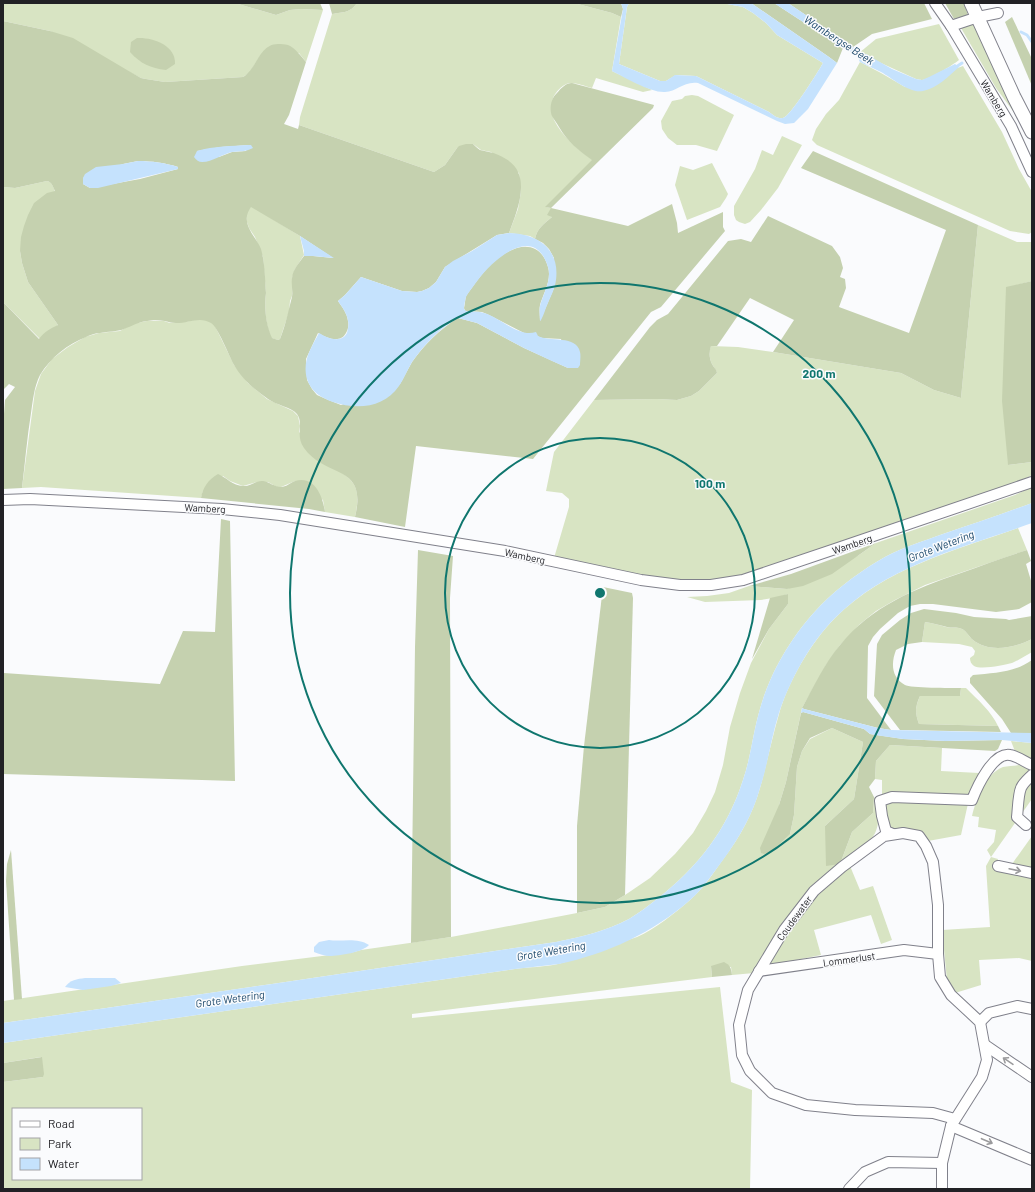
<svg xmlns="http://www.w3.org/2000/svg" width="1035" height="1192" font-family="Barlow,sans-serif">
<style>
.green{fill:#d8e4c3;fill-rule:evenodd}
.forest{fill:#c5d1af;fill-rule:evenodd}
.water{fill:#c5e2fd}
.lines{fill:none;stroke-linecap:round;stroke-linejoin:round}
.stream{stroke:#c5e2fd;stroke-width:3}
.minor-casing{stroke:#80818b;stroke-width:12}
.major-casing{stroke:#80818b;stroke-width:15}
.minor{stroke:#fff;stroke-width:10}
.major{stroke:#fff;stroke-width:13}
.oneway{stroke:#9b9b9d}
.ring{fill:none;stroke:#0f766e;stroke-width:2}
.labels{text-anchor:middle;stroke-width:3;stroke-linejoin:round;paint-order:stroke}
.street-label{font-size:10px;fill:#212125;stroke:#fafbfd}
.water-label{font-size:11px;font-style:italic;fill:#1a476a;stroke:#fafbfd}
.centre{fill:#0f766e;stroke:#fafbfd;stroke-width:2}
.ring-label{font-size:12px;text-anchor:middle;font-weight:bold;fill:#0f766e;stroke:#fafbfd;stroke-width:3;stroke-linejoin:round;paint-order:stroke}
</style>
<rect width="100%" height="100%" fill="#fafbfd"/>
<!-- green -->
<g class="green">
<path d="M 3,3 L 235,3 L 276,15 L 290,10 L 301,9 L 323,10 L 306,62 L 299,53 L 260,56 L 250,72 L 243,77 L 165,82 L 146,79 L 141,78 L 50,31 L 3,21 Z"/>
<path d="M 357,3 L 574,3 L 612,13 L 621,17 L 612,71 L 652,90 L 643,92 L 596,78 L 592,88 C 585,86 577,83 570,83 C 564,83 554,93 553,99 C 552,102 553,117 554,120 C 563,137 577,149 593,160 L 546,207 L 551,208 L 552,217 C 545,223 537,228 535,239 L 530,236 L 509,233 L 518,209 L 521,192 L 519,173 L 491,152 L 481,150 L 473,144 L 457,148 L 445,165 L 434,172 L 299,125 L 300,117 L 332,14 C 344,12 350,13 357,3 Z"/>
<path d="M 629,3 L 722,3 L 743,7 L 753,13 L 766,23 L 777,35 L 823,63 C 818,72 790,117 783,118 C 777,119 773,115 769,112 L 696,76 L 676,75 L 666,81 L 660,81 L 619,64 L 627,7 Z"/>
<path d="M 939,24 L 959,60 C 953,65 930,79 922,80 C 921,80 916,79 916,79 L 859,53 L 876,39 Z"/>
<path d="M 973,24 L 1016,115 L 996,88 L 961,28 Z"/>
<path d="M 860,62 L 881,73 L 905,87 L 963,66 L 1002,132 L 1019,169 L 1032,192 L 1032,232 L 1029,234 L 1010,231 L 817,145 L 812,140 L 816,129 L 826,114 L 839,100 Z"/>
<path d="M 692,95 L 698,96 L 734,115 L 717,151 L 696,145 L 677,145 L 668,138 L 662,129 L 661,121 L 672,101 L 682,99 L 685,96 Z"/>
<path d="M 782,136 L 802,145 L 778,188 L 761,210 L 750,222 L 745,224 L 739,222 L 736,220 L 734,215 L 734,206 L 755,169 L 762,150 L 773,155 Z"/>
<path d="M 712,163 L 728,194 L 726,198 L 720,207 L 687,220 L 675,185 L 680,166 L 693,170 Z"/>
<path d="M 47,181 C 52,182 54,188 55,192 L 20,251 L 22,263 L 28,282 L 58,325 L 40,339 L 3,302 L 3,187 L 15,188 Z"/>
<path d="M 251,206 L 300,236 L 304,255 L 295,269 L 292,278 L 292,296 L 290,301 L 289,312 L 280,339 L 278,340 L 271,338 C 266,325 264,308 266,293 L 263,257 L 255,237 L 249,228 L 247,222 L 246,214 Z"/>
<path d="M 978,225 L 1017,242 L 1032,242 L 1032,281 L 1006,288 L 1008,465 L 1032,462 L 1032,475 L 1023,480 L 740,578 L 689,582 L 663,580 L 554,558 L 569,507 L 569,499 L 562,493 L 546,491 L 554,452 L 594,400 L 657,399 L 677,400 L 691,396 L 699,391 L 717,373 C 716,369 714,368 712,364 C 709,358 709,351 711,346 L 738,347 L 773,352 L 901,373 L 934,390 L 961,398 Z"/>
<path d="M 196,319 L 207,320 L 214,324 L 234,365 L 248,383 L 267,399 L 293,411 L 298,416 L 300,426 L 299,432 L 342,473 C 360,484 359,498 355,517 L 325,512 L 323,500 L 295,481 L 281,487 L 277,487 L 268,482 L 257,482 L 243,486 L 230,481 L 223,476 L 203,491 L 201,498 L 41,487 L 22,488 L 35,391 L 41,374 L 52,359 L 68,347 L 85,337 L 99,333 L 120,331 L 132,324 L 147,321 L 164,321 L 170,323 L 190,321 Z"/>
<path d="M 1032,487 L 1032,503 C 1002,514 973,524 943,534 C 924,541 903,547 885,557 C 862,570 840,586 821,605 C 793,634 771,670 760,709 C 753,732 751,757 743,780 C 727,830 698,867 657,899 C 648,906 639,913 629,919 C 606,931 581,937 556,942 L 272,984 L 3,1023 L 3,1001 L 242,966 L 354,952 L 361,950 L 451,937 L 577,913 L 605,907 L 625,895 L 650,878 L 675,854 L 693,833 L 706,811 L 715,792 L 723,765 L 730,727 L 740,693 L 751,663 L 769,629 L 788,604 L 788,594 L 779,597 L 761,600 L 705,602 L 687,597 L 707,596 L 729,593 L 749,586 L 787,589 L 859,555 L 876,543 L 1015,495 Z"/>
<path d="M 1018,528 L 1027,550 L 925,585 L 895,600 L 876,611 L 860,624 L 840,645 L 826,665 L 802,708 L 786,782 L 779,805 L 790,834 L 794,815 L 797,767 L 802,751 L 810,739 L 832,728 L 863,742 L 854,799 L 825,826 L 840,864 L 852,832 L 873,813 L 874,797 C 881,807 880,828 872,838 L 840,864 L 754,973 L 732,975 L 731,967 L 711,966 L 712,977 L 412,1014 L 412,1018 L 720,987 L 731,1082 L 752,1090 L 750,1189 L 3,1189 L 3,1082 L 43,1077 L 41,1057 L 3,1063 L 3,1043 L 515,969 C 530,967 545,967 558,964 C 570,961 581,956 593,952 C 607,947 622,942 637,937 C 655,929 675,913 690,900 C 704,888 714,872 724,858 C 740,837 753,813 760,788 C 767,763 772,738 779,714 C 788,682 811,642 835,618 C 885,568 953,551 1018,528 ZM 13,1109 L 141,1109 L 141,1179 L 13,1179 Z"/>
<path d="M 925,622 C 933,623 939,625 946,627 C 950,628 955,627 959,628 C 966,629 968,636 973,640 C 989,653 1015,648 1032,639 L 1032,652 C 1025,656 1019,660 1012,663 C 1005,665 981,670 974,666 C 971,664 970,661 970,658 L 974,655 L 975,651 L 972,647 L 959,644 L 922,642 Z"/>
<path d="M 961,688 L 966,688 C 978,700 991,711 998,726 L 919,724 C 915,713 915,707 920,696 L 960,696 Z"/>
<path d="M 1011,741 L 1032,743 L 1032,763 L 1016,754 Z"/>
<path d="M 890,745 L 942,748 L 941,771 L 979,773 L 969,799 L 961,835 L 928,841 L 888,830 L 882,794 L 882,780 L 875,779 L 876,761 Z"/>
<path d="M 1019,765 L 1032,770 L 1032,799 L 991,857 L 998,859 L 996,870 L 1032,876 L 1032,961 L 1019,958 L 979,960 L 981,985 L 955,993 L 947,980 L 942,930 L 990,927 L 986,866 L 991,857 L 987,850 L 994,842 L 996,830 L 978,827 L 979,817 L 972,816 C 976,800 985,774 1003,767 C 1008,766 1014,766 1019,765 Z"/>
<path d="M 1032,836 L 1032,868 L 1012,864 Z"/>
<path d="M 850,866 L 860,890 L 873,886 L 892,940 L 881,944 L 871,915 L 814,930 L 821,955 L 767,966 L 805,907 L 835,877 Z"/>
</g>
<!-- forest -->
<g class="forest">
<path d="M 235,3 L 320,3 L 323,10 L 301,9 L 290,10 L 276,15 Z"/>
<path d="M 329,3 L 357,3 C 350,13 344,12 332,14 Z"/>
<path d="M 574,3 L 621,3 L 623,9 L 621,17 L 612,13 Z"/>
<path d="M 751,3 L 774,3 L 843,48 L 837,63 L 829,57 Z"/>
<path d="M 788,3 L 924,3 L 932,19 L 872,34 L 853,47 Z"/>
<path d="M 945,3 L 964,3 L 968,15 L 954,19 Z"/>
<path d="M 1012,17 L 1032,59 L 1032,86 L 1005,22 Z"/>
<path d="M 3,21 L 50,31 L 73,38 L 127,70 L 141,78 L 146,79 L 165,82 L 243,77 C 257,69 259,44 278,44 C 281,44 285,44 288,45 C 295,48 301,56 306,62 L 289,115 L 284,124 L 298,129 L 299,125 L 434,172 L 445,165 L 457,148 L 459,146 L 466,144 L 473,144 C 475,146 477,148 480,150 C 483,151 486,151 489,152 C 495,153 501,156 506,159 C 533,175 517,211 509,233 L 497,235 L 445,267 L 436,282 L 429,288 L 422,291 L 417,292 L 402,291 L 361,277 L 345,295 L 338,301 C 342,307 347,313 348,321 C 349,325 348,330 346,333 C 340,344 327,338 318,333 L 306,359 L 307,380 L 312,389 L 317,395 L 326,399 L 341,405 L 400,384 C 404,377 408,369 412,362 C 424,345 440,329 458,318 L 477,323 L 524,348 L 568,368 L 561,339 L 542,338 L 532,334 L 524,333 L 489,315 L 482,312 L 465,311 L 464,308 C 465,304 465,300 466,296 C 468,293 471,289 473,286 C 478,279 483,273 488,267 C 506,248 538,233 548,267 C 552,280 543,294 540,305 C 539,310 540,316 540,321 L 554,288 L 554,258 L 549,249 L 543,243 L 535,239 C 537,228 545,223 552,217 L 547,215 L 551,208 L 545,207 L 592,160 C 579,151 567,141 559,127 C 557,123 554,120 552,116 C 549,109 551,98 557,93 C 561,88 566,83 572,83 L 654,105 L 653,108 L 551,208 L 628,226 L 672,204 L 677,223 L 678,233 L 723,212 L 723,227 L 725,231 L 661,307 L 651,312 L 533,459 L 416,446 L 405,527 L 355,517 C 368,463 326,479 304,448 C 295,436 304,423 297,414 C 291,407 276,405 268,399 C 255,390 242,379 234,365 C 229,356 218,327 211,323 C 200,316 189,323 176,323 C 172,323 169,322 165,321 C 159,320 152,320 147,321 C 138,322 132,326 124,329 C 117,332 108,331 100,333 C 96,333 90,335 86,337 C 68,344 50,358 40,375 C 34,387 33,400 31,413 C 27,438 25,463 22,488 L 3,489 L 3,428 L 5,400 L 15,387 L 9,384 L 3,390 L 3,302 L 39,339 C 44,332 51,328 58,325 L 28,282 L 22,263 L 20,251 L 21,237 L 24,226 L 28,215 L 34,203 L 47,193 L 55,191 C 53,187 52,182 47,181 L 15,188 L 3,187 ZM 249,145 L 246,151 L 232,152 L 219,157 L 197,151 L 221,147 ZM 138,161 C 151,161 166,163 178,167 L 178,169 L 140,179 L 90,188 L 83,184 L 83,178 L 123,164 ZM 251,207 L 300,236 L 333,258 L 313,256 L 304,256 C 299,263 293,269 292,278 C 291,284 293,291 292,297 C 288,312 286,324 280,339 L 278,340 L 272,338 C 266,325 264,308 266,293 C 265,279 265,263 261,249 C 257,239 248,231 247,221 C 246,215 248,212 251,207 Z"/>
<path d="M 137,38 C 152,37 176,45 175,64 L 166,70 C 150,68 141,64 130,52 L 131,42 Z"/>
<path d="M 813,151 L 978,225 L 961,398 L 934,390 L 901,373 L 773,352 L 794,320 L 750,298 L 717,346 L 711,346 C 709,352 709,358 712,364 C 714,368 716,368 717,373 L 699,391 L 691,396 L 677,400 L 657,399 L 594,400 L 650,327 L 657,320 L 668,314 L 728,241 L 741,239 L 751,242 L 768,216 L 832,246 L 840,257 L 843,268 L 840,277 L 845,279 L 846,288 L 839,307 L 909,333 L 946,230 L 801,168 Z"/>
<path d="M 1032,281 L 1032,462 L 1008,465 L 1002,401 L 1006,287 Z"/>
<path d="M 218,474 C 226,477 233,486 243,486 C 250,487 256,480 263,481 C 269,482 275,487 281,487 C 286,487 290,483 295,481 C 315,475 323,497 325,512 L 309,509 L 201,498 C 203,487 208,480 218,474 Z"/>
<path d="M 221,519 L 230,521 L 235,781 L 3,774 L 3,677 L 4,673 L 160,684 L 183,631 L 215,632 Z"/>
<path d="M 876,543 L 832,574 L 803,586 L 787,589 L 749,586 L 791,574 Z"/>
<path d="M 418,550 L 453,556 L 450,598 L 451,937 L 411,943 L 415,647 Z"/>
<path d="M 1027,550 L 1031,561 L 1026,564 L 1032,584 L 1032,602 L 1019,609 L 996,612 L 933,604 L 920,604 L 910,606 L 898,613 L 880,629 L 873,637 L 868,646 L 867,698 L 891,730 L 878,728 L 804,709 L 802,708 C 814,686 824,664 840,645 C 872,606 914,589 961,573 C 983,565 1005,557 1027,550 Z"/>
<path d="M 603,587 L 632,593 L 633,598 L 625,895 L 605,907 L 577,913 L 577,826 L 584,746 Z"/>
<path d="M 788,594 L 788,604 L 769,629 L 752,659 L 770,598 Z"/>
<path d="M 924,609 L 956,613 L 974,617 L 1006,619 L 1009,620 L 1032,616 L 1032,639 C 1015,648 989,653 973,640 C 968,636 966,629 959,628 C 955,627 951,628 947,627 C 939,625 933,623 925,622 L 922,642 L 908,644 L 896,650 C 891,663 891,677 905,685 C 910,688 951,688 961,688 L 960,696 L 920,696 C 915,707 915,713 919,724 L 998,726 L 1001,732 L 900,730 L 874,696 L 877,644 L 882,635 L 900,620 L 911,613 Z"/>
<path d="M 1032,660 L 1032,733 L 1011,733 L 1002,719 L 970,683 L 970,678 L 973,675 C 994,673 1014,673 1032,660 Z"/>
<path d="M 803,712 L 864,729 L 870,734 L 903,739 L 945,741 L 1002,740 L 998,749 L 995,751 L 890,745 L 876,761 L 875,779 L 869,787 L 874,797 L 873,813 L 852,832 L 840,864 L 826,866 L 825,826 L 854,799 L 863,742 L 832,728 L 810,738 L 802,751 L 797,767 L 794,815 L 790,834 L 771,852 L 764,854 L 761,853 L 760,848 L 779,805 L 786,782 L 801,713 Z"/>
<path d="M 11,850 L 22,999 L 14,1000 L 6,881 L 7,864 Z"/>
<path d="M 724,962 C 730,965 731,968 732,975 L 712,977 L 711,966 Z"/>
<path d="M 42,1057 L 44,1074 L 43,1077 L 3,1082 L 3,1063 Z"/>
</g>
<!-- water -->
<g class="water">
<path d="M 621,3 L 629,3 L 627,7 L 619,64 L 660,81 L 666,81 L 675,75 L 696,76 L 769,112 C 773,115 777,119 783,118 C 790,117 818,72 823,63 L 777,35 L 766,23 L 753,13 L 743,7 L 722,3 L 751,3 L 829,57 L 837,63 L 808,109 L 794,123 L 785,124 L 777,121 L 698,83 C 683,81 677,92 665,92 C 651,93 624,77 612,71 L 623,9 Z"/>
<path d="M 774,3 L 788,3 L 853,47 L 859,53 L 866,54 L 892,69 L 916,79 L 922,80 L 929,77 L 955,64 L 959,67 C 948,77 937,88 923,91 C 910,94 892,78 881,72 C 875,69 868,66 862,63 C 857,60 861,62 858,58 C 855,53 848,50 843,48 Z"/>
<path d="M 249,145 L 251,145 L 253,148 C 245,152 240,151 232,152 C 222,154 213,162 202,162 C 199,162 196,160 194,157 L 197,151 C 214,146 232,146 249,145 Z"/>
<path d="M 138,161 C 151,161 166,163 178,167 L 178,169 L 98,188 L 90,188 L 83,184 L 83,178 L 85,174 L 96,167 L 123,164 Z"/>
<path d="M 509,233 C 537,234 560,248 556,280 C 555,288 551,296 548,303 C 545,309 544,315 541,320 L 540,321 C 540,316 539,311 540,306 C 543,294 552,280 548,267 C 534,221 490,262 475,284 C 472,288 468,293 466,297 C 465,301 464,305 464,309 L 466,311 C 472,312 479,311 484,313 C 501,318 519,338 536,332 L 538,336 C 549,342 577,335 580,352 C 581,356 580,361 580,365 L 578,368 L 568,368 L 552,361 L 524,348 L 477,323 L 458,318 C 440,328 424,345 412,362 C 407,370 404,379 399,386 C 384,408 357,410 333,402 C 322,398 311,392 307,379 C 302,361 311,348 319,333 C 327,338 341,344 347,333 C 348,329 349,324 348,321 C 347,313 342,307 338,301 L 345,295 L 361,277 L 402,291 L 417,292 L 422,291 L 429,288 L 436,282 L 445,267 L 453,261 L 472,251 L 497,235 Z"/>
<path d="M 300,236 L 334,258 L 313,256 L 304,256 L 304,251 Z"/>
<path d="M 1032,503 L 1032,523 C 963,548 887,565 835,618 C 810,643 790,680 779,713 C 771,738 768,764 760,788 C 753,814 739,838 723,860 C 713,873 703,889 690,900 C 654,932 607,954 559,964 C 545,966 530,967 515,969 L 3,1043 L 3,1023 L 272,984 L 556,942 C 581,937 606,931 629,919 C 639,913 648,906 657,899 C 698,867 727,830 743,780 C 751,757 753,732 760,709 C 771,670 793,634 821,605 C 840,586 862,570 885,557 C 903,547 924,541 943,534 C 973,524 1002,514 1032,503 Z"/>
<path d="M 802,708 L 804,709 L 878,728 L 891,730 L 1032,733 L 1032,743 L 1002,740 L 945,741 L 903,739 L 875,735 L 870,734 L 864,729 L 803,712 L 801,713 Z"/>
<path d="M 329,940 C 342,942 357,937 369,945 C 363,952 339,956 330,956 C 325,956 319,954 314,952 L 314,947 L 319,942 Z"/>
<path d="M 85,978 L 115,978 L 121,983 L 111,986 L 83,990 L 65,987 C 70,980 77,979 85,978 Z"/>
</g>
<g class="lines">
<!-- stream -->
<g class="stream">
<path d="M 1021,32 L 1027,35 L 1032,42"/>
<path d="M 956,67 L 962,63"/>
</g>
<!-- minor casing -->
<g class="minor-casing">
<g id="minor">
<path d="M 935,3 L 951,26 L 1011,126 L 1032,172"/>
<path d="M 951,26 L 978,17 L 998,13"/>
<path d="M 3,500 L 30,499 L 222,509 L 280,515 L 505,551 L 641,580 L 680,585 L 711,585 L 743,580 L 838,548 L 1032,482"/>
<path d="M 1026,825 L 1017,817 C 1018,809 1018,795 1021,788 C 1023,783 1028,779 1032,775"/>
<path d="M 893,834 L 886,831 L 882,816 L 880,801 L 892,797 L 972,800 C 977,787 993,752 1010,755 C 1017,756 1025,762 1032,765"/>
<path d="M 998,866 L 1032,873"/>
<path d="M 759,971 L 904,950 L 938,954"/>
<path d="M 980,1022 L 989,1013 L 1017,1006 L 1032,1009"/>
<path d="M 985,1045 L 1032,1077"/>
<path d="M 951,1126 L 1032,1160 L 1032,1159"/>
<path d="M 849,1189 L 865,1172 L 888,1162 L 942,1163"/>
<path d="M 942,1189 L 942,1163 L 951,1126 L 982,1077 L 987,1060 L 980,1022 L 951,995 L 940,977 L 938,954 L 938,905 L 933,862 L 926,846 L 919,836 L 903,833 L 884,836 L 842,867 L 814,891 L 784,930 L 748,990 L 739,1025 L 742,1055 L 750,1071 L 772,1093 L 806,1105 L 855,1110 L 933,1113 L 955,1119"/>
</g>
</g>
<!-- major casing -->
<g class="major-casing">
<path id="major" d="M 971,3 L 1014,97 L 1032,132"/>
</g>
<!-- minor -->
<use href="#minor" class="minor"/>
<!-- major -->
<use href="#major" class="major"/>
</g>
<!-- one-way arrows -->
<defs><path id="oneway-shaft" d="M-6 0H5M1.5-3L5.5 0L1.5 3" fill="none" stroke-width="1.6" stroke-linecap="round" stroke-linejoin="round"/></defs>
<g class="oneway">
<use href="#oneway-shaft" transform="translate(1015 870) rotate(12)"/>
<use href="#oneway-shaft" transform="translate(1008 1061) rotate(-146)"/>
<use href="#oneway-shaft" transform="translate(987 1141) rotate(23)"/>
</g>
<!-- distance rings -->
<g class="ring">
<circle cx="600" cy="593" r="155"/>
<circle cx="600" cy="593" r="310"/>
</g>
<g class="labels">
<!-- street labels -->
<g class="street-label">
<text transform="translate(994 98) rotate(59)" y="4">Wamberg</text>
<text transform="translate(205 508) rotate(3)" y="4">Wamberg</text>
<text transform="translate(852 544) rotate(-19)" y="4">Wamberg</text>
<text transform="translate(525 556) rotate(12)" y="4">Wamberg</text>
<text transform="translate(794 918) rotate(-54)" y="4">Coudewater</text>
<text transform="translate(849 959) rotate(-8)" y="4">Lommerlust</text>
</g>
<!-- water labels -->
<g class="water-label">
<text transform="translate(839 40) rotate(33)" y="4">Wambergse Beek</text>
<text transform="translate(941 546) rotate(-21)" y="4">Grote Wetering</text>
<text transform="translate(551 951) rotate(-10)" y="4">Grote Wetering</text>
<text transform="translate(230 999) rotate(-8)" y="4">Grote Wetering</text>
</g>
</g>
<circle cx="600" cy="593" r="6" class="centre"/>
<g class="ring-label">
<text x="819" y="378">200 m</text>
<text x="710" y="488">100 m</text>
</g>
<!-- border -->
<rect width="1035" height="1192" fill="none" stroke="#212125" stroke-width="8"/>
<!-- legend -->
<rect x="12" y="1108" width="130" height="72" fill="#fafbfd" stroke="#a3a4a7"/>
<rect x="20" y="1121" width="20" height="6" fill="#ffffff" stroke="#a3a4a7"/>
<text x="48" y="1128" font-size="12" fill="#212125">Road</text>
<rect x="20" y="1138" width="20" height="12" fill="#d8e4c3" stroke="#a3a4a7"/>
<text x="48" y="1148" font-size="12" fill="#212125">Park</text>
<rect x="20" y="1158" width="20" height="12" fill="#c5e2fd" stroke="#a3a4a7"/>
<text x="48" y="1168" font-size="12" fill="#212125">Water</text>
</svg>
